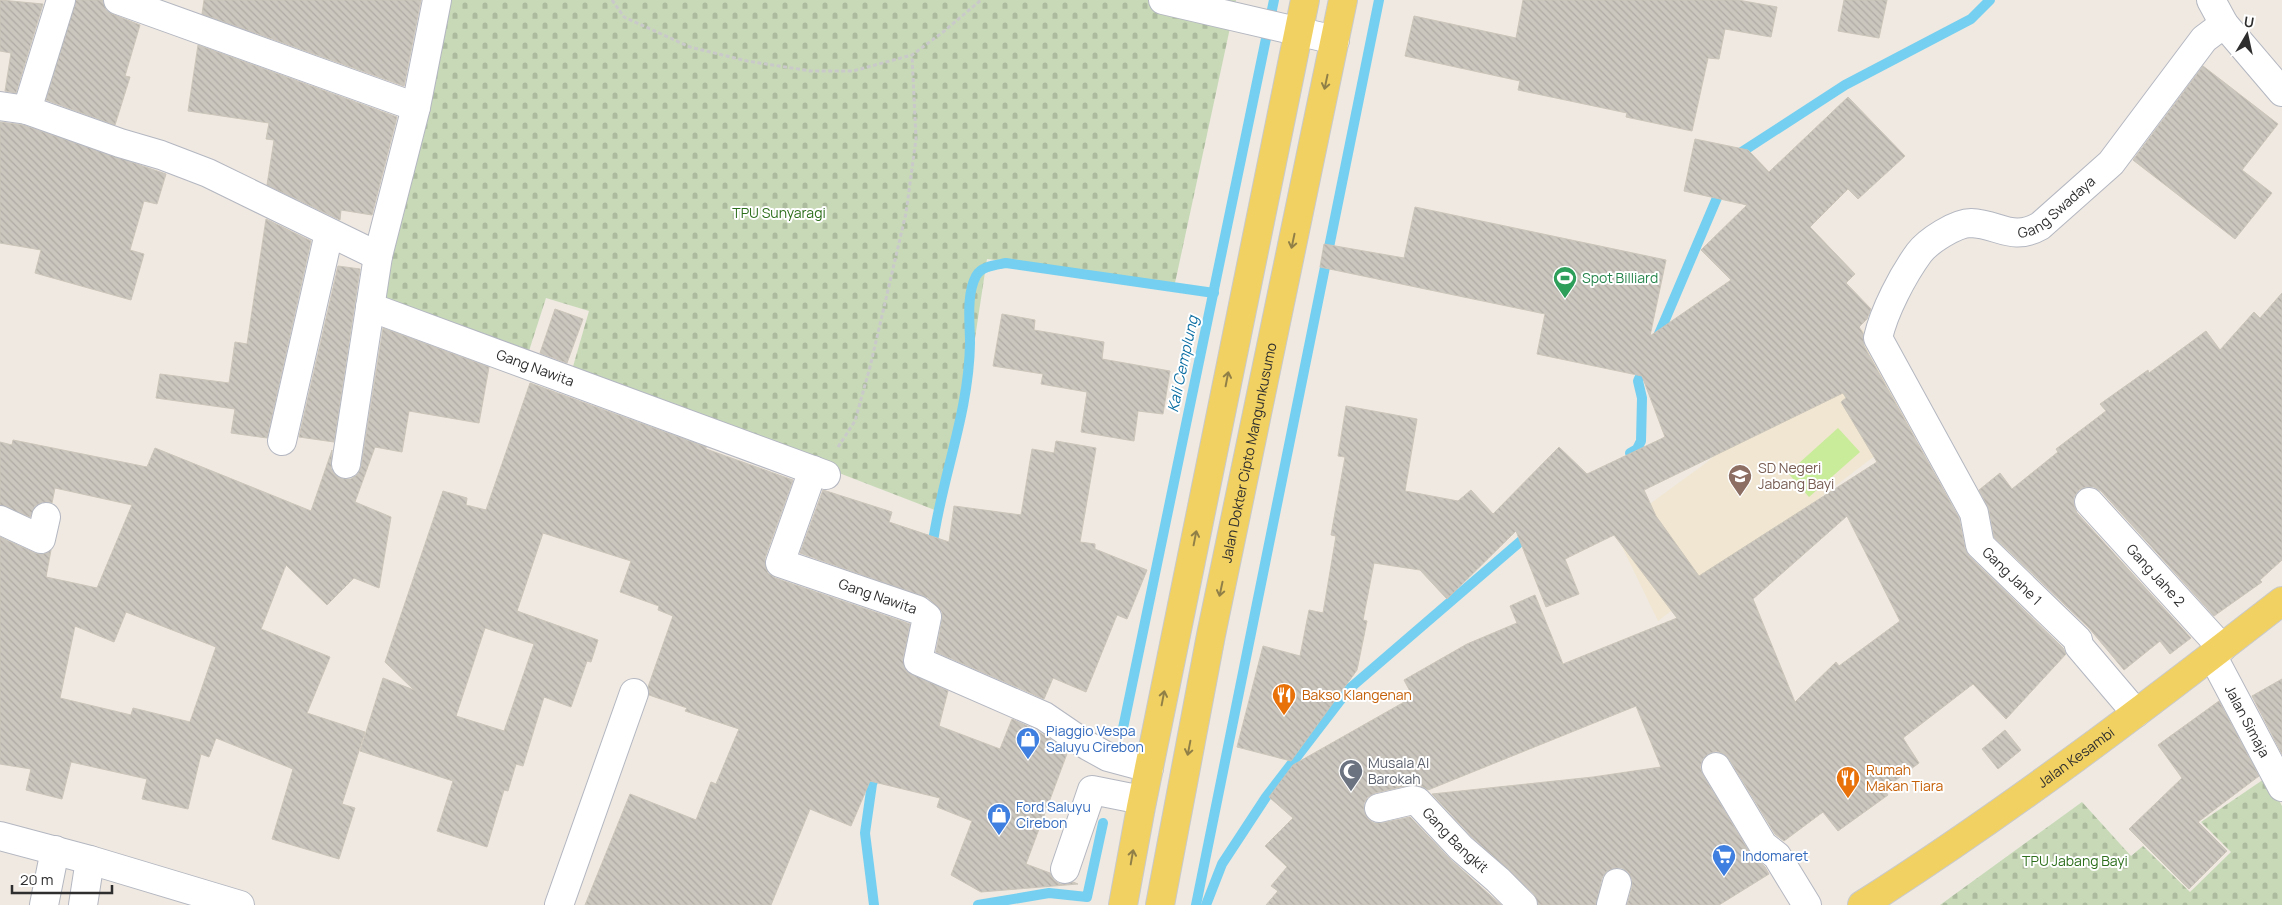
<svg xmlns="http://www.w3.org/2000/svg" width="2282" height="905" font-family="Manrope,sans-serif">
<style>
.education{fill:#f0e6d1}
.cemetery{fill:url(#cemetery-stones)}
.pitch{fill:#c9ec9a}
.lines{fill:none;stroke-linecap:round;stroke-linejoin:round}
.stream{stroke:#75cff0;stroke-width:10}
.building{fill:url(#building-back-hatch);stroke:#cbc5ba;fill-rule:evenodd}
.minor-casing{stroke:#b4b7c1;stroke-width:30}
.major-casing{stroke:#c9c9c9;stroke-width:30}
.path{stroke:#c9c9c9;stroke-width:3;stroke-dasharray:4 2.5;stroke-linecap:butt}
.minor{stroke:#fff;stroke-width:28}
.major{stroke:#f2d163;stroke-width:28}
.oneway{stroke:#908048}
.labels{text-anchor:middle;stroke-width:4;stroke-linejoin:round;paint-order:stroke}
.street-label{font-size:14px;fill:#2e2e2e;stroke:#fff}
.park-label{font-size:14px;fill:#2c6e1b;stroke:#fff}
.leisure-label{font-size:14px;fill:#27864d;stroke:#fff;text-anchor:start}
.education-label{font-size:14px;fill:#785e54;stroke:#fff;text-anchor:start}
.food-label{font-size:14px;fill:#c56008;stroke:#fff;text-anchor:start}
.shop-label{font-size:14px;fill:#366cbe;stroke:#fff;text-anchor:start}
.worship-label{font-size:14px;fill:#5b616d;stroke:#fff;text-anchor:start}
.water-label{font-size:15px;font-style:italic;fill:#0d6fa3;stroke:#fff}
</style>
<defs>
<pattern id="cemetery-stones" width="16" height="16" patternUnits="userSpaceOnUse" patternTransform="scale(1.25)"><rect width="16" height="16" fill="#c8d9b8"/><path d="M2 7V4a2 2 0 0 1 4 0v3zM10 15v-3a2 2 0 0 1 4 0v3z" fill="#acbb9e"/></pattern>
<pattern id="building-back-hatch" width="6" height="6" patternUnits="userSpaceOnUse" patternTransform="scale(1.25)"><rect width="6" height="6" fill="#cbc7bf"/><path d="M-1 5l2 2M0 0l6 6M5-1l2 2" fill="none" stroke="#afaba4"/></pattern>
</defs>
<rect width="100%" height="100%" fill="#efe9e1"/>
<!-- education -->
<path class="education" d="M 1862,329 L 1922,428 L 1872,458 L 1658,621 L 1614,530 L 1706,463 Z"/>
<!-- cemetery -->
<g class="cemetery">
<path d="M 449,0 L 1236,0 L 1175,283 L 987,259 L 960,437 L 940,512 L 572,370 L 589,311 L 546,298 L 528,354 L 382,303 Z"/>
<path d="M 2267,777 L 2282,806 L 2282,905 L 1940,905 L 2082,802 L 2131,856 L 2143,846 L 2190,892 L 2231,852 L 2201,822 Z"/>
</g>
<!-- pitch -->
<path class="pitch" d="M 1838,428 L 1860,452 L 1809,497 L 1788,473 Z"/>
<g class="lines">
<!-- stream -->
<g class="stream">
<path d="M 1734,157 L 1845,85 L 1971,19 L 1990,0"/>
<path d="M 1656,341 L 1722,186"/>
<path d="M 1630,453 L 1637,449 L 1641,441 L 1642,398 L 1638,381 L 1646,363"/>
<path d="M 932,548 C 941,479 969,414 970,343 C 970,323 966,295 976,276 C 981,266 996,265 1006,263 L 1214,293"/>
<path d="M 1122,733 L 1274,0"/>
<path d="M 874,905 L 865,833 L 872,784 L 877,770"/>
<path d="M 978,905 L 1049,893 L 1087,897 L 1103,823"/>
<path d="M 1196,905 L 1379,0"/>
<path d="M 1206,905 L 1222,864 L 1266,797 L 1349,689 L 1529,534"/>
</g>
</g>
<!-- building -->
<g class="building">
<path d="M 0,0 L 43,4 L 16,93 L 5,91 L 11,53 L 0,51 Z"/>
<path d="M 76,0 L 103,0 L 106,10 L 112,14 L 140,25 L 125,76 L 130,77 L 115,125 L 46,100 Z"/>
<path d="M 204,0 L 421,0 L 404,86 L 202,14 Z"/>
<path d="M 1523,0 L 1738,0 L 1777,7 L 1771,37 L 1725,29 L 1719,59 L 1708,58 L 1692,131 L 1626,117 L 1627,113 L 1518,90 L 1520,81 L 1405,56 L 1414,16 L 1516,38 Z"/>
<path d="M 1844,0 L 1887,0 L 1879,38 L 1838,31 Z"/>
<path d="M 198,45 L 397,117 L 372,215 L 341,210 L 340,220 L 267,185 L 274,140 L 266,139 L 269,123 L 188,111 Z"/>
<path d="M 2203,66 L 2278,124 L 2242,170 L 2272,193 L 2235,239 L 2133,160 Z"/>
<path d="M 1848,97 L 1905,156 L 1858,199 L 1848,189 L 1810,227 L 1855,274 L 1846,283 L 1871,309 L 1867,319 L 1859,327 L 1863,333 L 1864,346 L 1959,518 L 1965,548 L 1969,556 L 2063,648 L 2066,654 L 2006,719 L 1973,684 L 1903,738 L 1919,763 L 1884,789 L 1888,795 L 1838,831 L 1823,812 L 1784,841 L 1775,834 L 1729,759 L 1724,754 L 1716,751 L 1708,754 L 1703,759 L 1700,767 L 1703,775 L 1750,853 L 1765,867 L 1769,874 L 1719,905 L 1627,905 L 1632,887 L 1632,879 L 1628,872 L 1622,868 L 1614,868 L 1606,872 L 1602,878 L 1596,905 L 1538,905 L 1534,894 L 1472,837 L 1432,794 L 1593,777 L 1661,767 L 1636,706 L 1428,790 L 1421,786 L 1409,785 L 1375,793 L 1368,797 L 1364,803 L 1364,811 L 1368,819 L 1374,823 L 1382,823 L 1410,817 L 1450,859 L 1501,905 L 1266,905 L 1278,891 L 1271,886 L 1287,867 L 1265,846 L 1293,818 L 1269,797 L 1293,765 L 1413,697 L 1404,680 L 1467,644 L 1517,623 L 1510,606 L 1535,595 L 1563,664 L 1677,618 L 1614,535 L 1565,559 L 1579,594 L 1546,607 L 1516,531 L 1447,599 L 1420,570 L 1374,563 L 1363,620 L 1367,621 L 1357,670 L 1291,761 L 1237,747 L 1263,646 L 1300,656 L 1309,610 L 1323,613 L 1336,536 L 1331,535 L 1345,457 L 1338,456 L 1346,406 L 1417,419 L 1405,491 L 1458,501 L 1471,490 L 1493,514 L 1559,447 L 1587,474 L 1665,437 L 1642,376 L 1537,354 L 1545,314 L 1320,267 L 1324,244 L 1404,258 L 1415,207 L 1666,260 L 1650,336 L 1731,280 L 1701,250 L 1747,205 L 1684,191 L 1695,139 L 1748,150 L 1769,172 ZM 1843,393 L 1846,398 L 1841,402 L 1877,462 L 1699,576 L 1656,516 L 1644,490 ZM 1847,516 L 1900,621 L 1839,666 L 1836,662 L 1795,702 L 1753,599 Z"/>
<path d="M 0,122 L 23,125 L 166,174 L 157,204 L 144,201 L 130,250 L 144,254 L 131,300 L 35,273 L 41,250 L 0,243 Z"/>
<path d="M 266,219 L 311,241 L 267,438 L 231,433 L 235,409 L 156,398 L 160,374 L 229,383 L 235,342 L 247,344 Z"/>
<path d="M 338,266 L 360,269 L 334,442 L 299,437 Z"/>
<path d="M 2282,293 L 2282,560 L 2260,580 L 2262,582 L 2214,616 L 2101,491 L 2094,487 L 2086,487 L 2079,490 L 2074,497 L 2074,505 L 2077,513 L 2191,638 L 2170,654 L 2160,641 L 2124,670 L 2089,628 L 1994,537 L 1989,510 L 1979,490 L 2000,473 L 2012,489 L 2058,452 L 2056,449 L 2106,411 L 2100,404 L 2148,370 L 2149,373 L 2206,331 L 2220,350 L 2254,312 L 2260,318 Z"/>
<path d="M 555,309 L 583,319 L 567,363 L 540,353 Z"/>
<path d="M 1002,314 L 1035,320 L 1034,330 L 1104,342 L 1102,359 L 1170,371 L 1163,414 L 1138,411 L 1134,441 L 1081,432 L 1087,392 L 1041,384 L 1043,374 L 993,366 Z"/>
<path d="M 383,328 L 489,367 L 479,423 L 409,411 L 402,452 L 375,447 L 355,502 L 391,517 L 379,588 L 354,578 L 327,605 L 286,565 L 261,629 L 330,657 L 307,713 L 365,732 L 342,804 L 355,808 L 339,859 L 272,839 L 293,769 L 216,738 L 209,757 L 201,754 L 188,809 L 142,799 L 147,779 L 71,762 L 62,799 L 26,790 L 31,769 L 0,764 L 0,537 L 35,553 L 44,554 L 51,550 L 46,577 L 97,588 L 132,505 L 55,488 L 52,503 L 42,502 L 35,506 L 30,517 L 0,505 L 0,442 L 12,445 L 13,440 L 147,467 L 155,448 L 311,511 L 332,450 L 331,469 L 337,476 L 343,479 L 351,479 L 358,474 L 361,467 ZM 126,612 L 216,647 L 190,722 L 133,708 L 131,715 L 60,698 L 75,626 L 114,642 Z"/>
<path d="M 530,383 L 706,447 L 706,449 L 793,480 L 765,558 L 765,565 L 768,573 L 775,578 L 910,624 L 903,658 L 906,671 L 948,691 L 939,726 L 1000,749 L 1012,719 L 1036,730 L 1068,751 L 1026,864 L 1050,873 L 1054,880 L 1060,884 L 1068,884 L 1073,882 L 1078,884 L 981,892 L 951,875 L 972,821 L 937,807 L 940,798 L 870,781 L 851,826 L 810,809 L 771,905 L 585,905 L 630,794 L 696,820 L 711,782 L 716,784 L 739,729 L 685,711 L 687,708 L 649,695 L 648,687 L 673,616 L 658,610 L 659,606 L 620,592 L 631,561 L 543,533 L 517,611 L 598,640 L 591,662 L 587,661 L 571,707 L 544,697 L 523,766 L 516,764 L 508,791 L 504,790 L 487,847 L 437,831 L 453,781 L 360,751 L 383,678 L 414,690 L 385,662 L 443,491 L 467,498 L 466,505 L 486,510 ZM 485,628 L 534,644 L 504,731 L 456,716 Z"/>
<path d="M 1056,441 L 1096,448 L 1080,542 L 1095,544 L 1095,549 L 1147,570 L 1127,619 L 1117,615 L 1086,692 L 1053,678 L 1044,699 L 936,652 L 942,620 L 942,612 L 928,598 L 800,553 L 823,490 L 892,512 L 889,522 L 949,542 L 954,506 L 1021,515 L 1032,449 L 1054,453 Z"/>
<path d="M 2282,679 L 2282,754 L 2252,696 Z"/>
<path d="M 2219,701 L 2259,776 L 2198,822 L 2227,851 L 2189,889 L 2129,829 L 2182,778 L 2158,745 Z"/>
<path d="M 2005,730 L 2021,750 L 1998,769 L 1982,749 Z"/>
</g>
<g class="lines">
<!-- minor casing -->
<g class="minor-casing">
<g id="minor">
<path d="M 118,0 L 416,107"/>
<path d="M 1163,0 L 1335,40"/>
<path d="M 2211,0 L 2224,24 L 2282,92"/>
<path d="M 0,106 L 27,110 L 120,143 L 161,155 L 208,173 L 378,256"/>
<path d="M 27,110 L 61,0"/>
<path id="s1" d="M 370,307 L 826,475"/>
<path d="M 282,441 L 329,233"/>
<path d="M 346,464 L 378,256 L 416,107 L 437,0"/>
<path id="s2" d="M 813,470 L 780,563 L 918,610 L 927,617 L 918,661 L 1044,716 L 1088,746 L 1108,757 L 1149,768"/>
<path id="s3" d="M 2089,502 L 2222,648"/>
<path d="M 0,520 L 41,539 L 46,517"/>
<path id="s4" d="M 2212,655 L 2282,787"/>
<path id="s5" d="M 2136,713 L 2079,646 L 2078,640 L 1980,545 L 1974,513 L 1878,338 C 1884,311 1903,275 1919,253 C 1928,241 1956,223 1971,223 C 1999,224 2012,242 2040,226 L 2111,163 L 2204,39 L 2224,24"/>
<path d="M 1716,767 L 1763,845 L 1777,856 L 1807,905"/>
<path id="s6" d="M 1379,808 L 1413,800 L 1417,801 L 1461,848 L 1498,880 L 1523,905"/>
<path d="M 0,836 L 90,860 L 240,905"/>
<path d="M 1065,869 L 1092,790 L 1142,800"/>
<path d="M 44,905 L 55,850"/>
<path d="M 83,905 L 90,860"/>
<path d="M 559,905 L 634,693"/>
<path d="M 1611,905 L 1617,883"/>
</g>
</g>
<!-- major casing -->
<g class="major-casing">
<g id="major">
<path d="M 1123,905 L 1141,807 L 1305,0"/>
<path id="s7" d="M 1160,905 L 1211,635 L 1343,0"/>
<path id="s8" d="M 1862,905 C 2008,812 2146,707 2282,601"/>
</g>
</g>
<!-- path -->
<g class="path">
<path d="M 612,0 L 624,17 L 690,47 L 747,61 L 811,71 L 853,71 L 912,55 L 943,32 L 981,0"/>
<path d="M 838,447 L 855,421 L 870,367 L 906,213 L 916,139 L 912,55"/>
</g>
<!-- minor -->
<use href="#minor" class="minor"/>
<!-- major -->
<use href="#major" class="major"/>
</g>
<!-- one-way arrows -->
<defs><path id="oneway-shaft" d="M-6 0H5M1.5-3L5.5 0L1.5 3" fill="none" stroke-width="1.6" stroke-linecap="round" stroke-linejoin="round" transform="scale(1.25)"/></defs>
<g class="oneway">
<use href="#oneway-shaft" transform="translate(1326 82) rotate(102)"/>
<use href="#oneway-shaft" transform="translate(1293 241) rotate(102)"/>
<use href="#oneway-shaft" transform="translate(1227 379) rotate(-79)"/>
<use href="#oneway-shaft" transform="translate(1195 538) rotate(-79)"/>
<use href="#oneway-shaft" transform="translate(1221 589) rotate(102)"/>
<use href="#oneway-shaft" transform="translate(1163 698) rotate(-79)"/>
<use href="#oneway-shaft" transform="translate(1189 748) rotate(101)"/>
<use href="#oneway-shaft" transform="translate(1132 857) rotate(-80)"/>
</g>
<!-- icons -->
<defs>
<g id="stadium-pin" transform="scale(1.25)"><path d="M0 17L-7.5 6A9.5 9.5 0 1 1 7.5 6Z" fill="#2e9e5b" stroke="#fff"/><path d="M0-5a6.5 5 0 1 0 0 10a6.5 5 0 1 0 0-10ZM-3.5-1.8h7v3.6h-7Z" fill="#fff"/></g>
<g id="school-pin" transform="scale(1.25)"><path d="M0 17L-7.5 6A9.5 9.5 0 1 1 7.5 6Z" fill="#8d6e63" stroke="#fff"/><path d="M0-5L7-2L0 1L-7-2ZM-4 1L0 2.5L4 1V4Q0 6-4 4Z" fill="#fff"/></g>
<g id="restaurant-pin" transform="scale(1.25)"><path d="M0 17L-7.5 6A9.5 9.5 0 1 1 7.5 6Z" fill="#e8710a" stroke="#fff"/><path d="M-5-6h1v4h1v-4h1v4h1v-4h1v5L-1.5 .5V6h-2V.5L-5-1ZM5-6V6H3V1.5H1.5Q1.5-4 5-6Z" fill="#fff"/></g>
<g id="shop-pin" transform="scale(1.25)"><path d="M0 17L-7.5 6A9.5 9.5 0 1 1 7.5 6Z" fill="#3f7fe0" stroke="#fff"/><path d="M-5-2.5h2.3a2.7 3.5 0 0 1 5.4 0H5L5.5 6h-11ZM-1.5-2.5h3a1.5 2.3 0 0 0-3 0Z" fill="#fff"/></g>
<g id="mosque-pin" transform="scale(1.25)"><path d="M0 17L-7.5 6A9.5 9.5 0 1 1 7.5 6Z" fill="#6b7280" stroke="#fff"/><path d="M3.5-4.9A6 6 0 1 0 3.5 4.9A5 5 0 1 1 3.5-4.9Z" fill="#fff"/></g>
<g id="supermarket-pin" transform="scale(1.25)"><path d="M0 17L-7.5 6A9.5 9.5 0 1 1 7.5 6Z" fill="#3f7fe0" stroke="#fff"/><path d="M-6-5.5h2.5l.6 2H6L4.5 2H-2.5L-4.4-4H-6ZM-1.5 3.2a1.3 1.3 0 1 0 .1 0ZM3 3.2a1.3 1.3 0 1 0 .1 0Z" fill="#fff"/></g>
</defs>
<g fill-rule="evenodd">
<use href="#stadium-pin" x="1565" y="278"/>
<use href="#school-pin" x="1740" y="476"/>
<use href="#restaurant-pin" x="1284" y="695"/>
<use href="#shop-pin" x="1028" y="739"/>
<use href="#mosque-pin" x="1351" y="771"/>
<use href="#restaurant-pin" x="1848" y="778"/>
<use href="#shop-pin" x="999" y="815"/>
<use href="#supermarket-pin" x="1724" y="856"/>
</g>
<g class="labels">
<!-- street labels -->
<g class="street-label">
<text dy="5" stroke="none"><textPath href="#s5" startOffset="714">Gang Swadaya</textPath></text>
<text dy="5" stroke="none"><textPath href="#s1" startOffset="176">Gang Nawita</textPath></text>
<text dy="5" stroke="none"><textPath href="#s7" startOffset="461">Jalan Dokter Cipto Mangunkusumo</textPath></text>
<text dy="5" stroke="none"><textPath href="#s3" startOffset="99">Gang Jahe 2</textPath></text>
<text transform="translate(2012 576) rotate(44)" y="5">Gang Jahe 1</text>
<text dy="5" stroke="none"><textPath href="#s2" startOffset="202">Gang Nawita</textPath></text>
<text dy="5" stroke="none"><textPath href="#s4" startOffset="75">Jalan Simaja</textPath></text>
<text dy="5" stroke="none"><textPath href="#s8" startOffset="260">Jalan Kesambi</textPath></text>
<text dy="5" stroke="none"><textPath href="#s6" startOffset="94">Gang Bangkit</textPath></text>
</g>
<!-- park labels -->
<g class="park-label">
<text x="779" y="218">TPU Sunyaragi</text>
<text x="2075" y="866">TPU Jabang Bayi</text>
</g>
<!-- leisure labels -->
<g class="leisure-label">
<text x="1582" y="283">Spot Billiard</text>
</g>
<!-- education labels -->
<g class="education-label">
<text x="1758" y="473">SD Negeri<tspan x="1758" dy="16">Jabang Bayi</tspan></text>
</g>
<!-- food labels -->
<g class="food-label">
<text x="1302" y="700">Bakso Klangenan</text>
<text x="1866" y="775">Rumah<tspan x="1866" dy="16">Makan Tiara</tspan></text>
</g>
<!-- shop labels -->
<g class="shop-label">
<text x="1046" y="736">Piaggio Vespa<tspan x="1046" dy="16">Saluyu Cirebon</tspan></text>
<text x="1016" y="812">Ford Saluyu<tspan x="1016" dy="16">Cirebon</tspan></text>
<text x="1742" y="861">Indomaret</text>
</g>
<!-- worship labels -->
<g class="worship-label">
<text x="1368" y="768">Musala Al<tspan x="1368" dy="16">Barokah</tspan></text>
</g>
<!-- water labels -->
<g class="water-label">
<text transform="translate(1183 364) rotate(-78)" y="5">Kali Cemplung</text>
</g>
</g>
<!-- north arrow -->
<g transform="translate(2247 35) rotate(9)" stroke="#ffffff" stroke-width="4" paint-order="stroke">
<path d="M0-4L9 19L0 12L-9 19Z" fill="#2e2e2e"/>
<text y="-8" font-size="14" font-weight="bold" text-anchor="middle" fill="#2e2e2e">U</text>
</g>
<!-- scale -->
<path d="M12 885v8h100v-8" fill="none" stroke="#2e2e2e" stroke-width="2.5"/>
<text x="20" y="885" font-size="15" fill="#2e2e2e" stroke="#ffffff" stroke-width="4" paint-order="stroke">20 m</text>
</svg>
